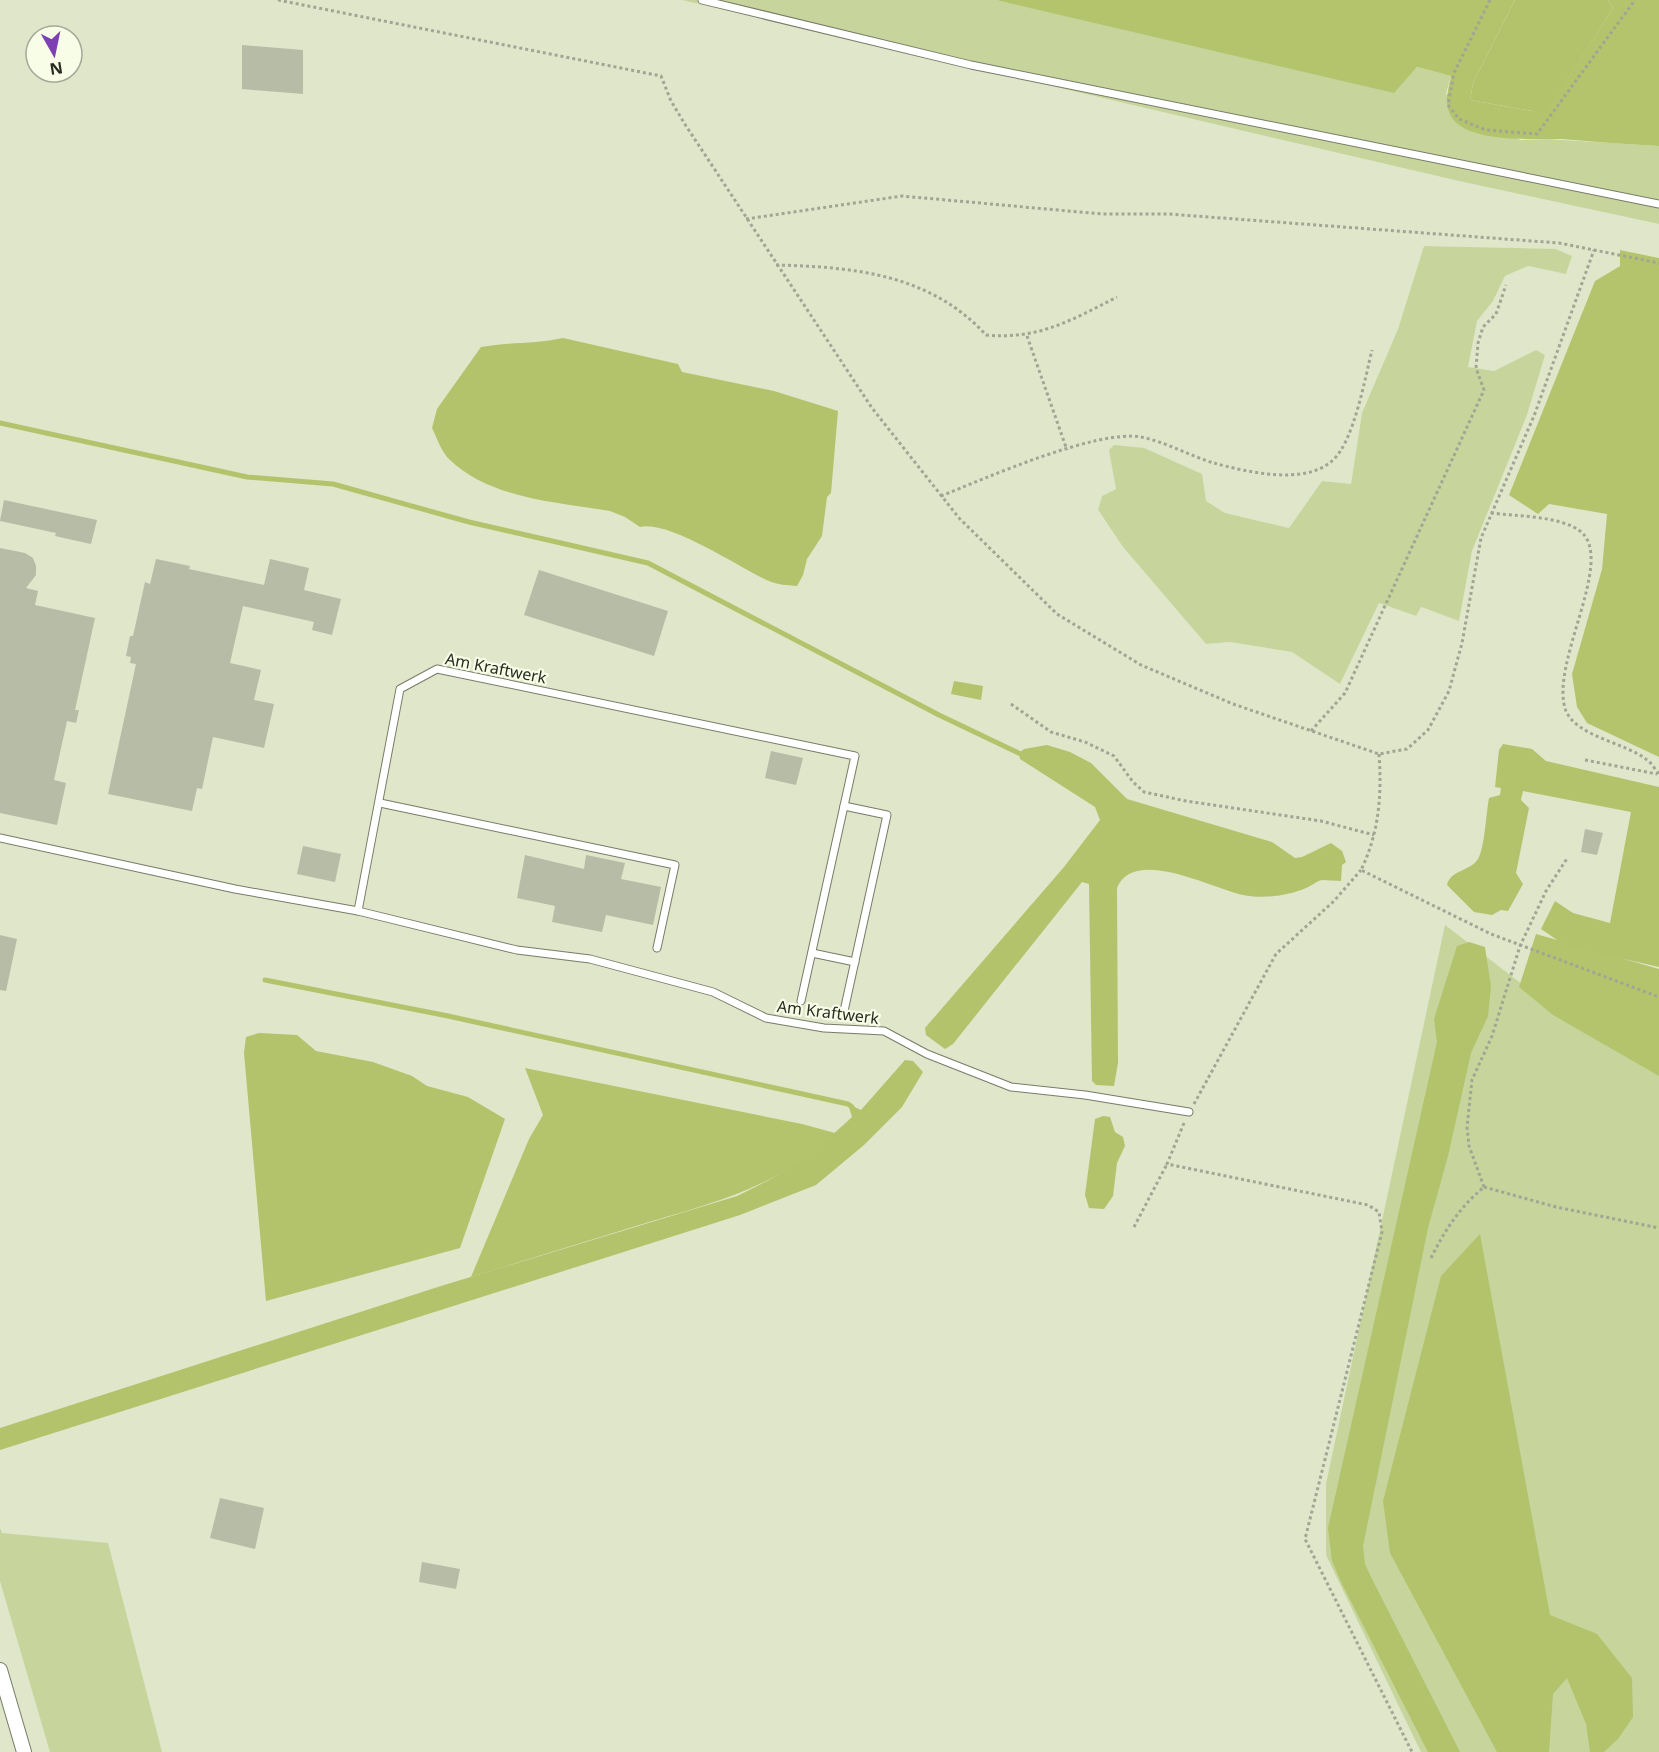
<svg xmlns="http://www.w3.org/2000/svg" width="1659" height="1752" font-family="'Noto Sans',sans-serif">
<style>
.built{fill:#dfe6c9;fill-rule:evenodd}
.green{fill:#c7d49c}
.forest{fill:#b3c46d}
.water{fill:#b2c36c}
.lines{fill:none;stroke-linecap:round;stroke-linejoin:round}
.stream{stroke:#b2c36c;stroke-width:5}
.building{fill:#b7bca7}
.service-casing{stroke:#777c68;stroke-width:9}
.minor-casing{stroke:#777c68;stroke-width:16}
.path{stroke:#a1a594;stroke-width:3;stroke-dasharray:3 3;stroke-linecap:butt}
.service{stroke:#fff;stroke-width:7}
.minor{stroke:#fff;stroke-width:14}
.labels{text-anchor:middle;stroke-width:4.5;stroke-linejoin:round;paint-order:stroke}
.street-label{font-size:16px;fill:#292b22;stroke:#f7fde6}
</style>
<rect width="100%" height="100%" fill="#eaefd9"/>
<!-- built -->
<path class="built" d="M 0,0 L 682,0 L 1459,181 L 1659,224 L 1659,258 L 1621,250 L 1620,266 L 1595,281 L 1549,504 L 1607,514 L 1602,569 L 1572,674 L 1648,750 L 1659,757 L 1659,969 L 1608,956 L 1659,1752 L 0,1752 ZM 36,36 L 72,36 L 72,72 L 36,72 ZM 1424,246 L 1556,249 L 1572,256 L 1566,274 L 1528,266 L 1505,276 L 1493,301 L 1477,321 L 1467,367 L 1494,371 L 1536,350 L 1545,355 L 1527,415 L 1472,551 L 1459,621 L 1420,607 L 1415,616 L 1379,603 L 1340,684 L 1292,652 L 1230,642 L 1206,644 L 1123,547 L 1098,511 L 1102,496 L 1116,489 L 1206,501 L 1225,513 L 1289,528 L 1322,481 L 1351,484 L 1362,413 L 1398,329 Z"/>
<!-- green -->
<g class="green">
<path d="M 682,0 L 996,0 L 1394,92 L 1417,67 L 1451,76 L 1446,94 L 1520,140 L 1548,139 L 1659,146 L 1659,224 L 1459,181 Z"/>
<path d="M 1424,246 L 1556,249 L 1572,256 L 1566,274 L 1528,266 L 1505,276 L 1493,301 L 1477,321 L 1468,367 L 1494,371 L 1536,350 L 1545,355 L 1527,415 L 1472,551 L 1459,621 L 1421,607 L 1416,616 L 1379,603 L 1340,684 L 1292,652 L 1230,642 L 1206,644 L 1123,547 L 1098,510 L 1102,496 L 1116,489 L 1109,450 L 1114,445 L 1144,448 L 1202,474 L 1206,501 L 1225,513 L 1289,528 L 1322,481 L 1351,484 L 1362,413 L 1398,329 Z"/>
<path d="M 1445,925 L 1557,1011 L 1659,1061 L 1659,1752 L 1421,1752 L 1326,1555 L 1326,1484 Z"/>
<path d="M 0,1528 L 2,1533 L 108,1543 L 162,1752 L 50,1752 L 0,1581 Z"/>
</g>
<!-- forest -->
<g class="forest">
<path d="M 996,0 L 1515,0 L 1473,83 L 1470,100 L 1532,111 L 1544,116 L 1613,8 L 1608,0 L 1659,0 L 1659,146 C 1626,144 1594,142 1561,139 C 1534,138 1461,145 1449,112 C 1444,99 1449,88 1451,76 L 1417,67 L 1394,93 Z"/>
<path d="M 1620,250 L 1659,258 L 1659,757 L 1587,723 L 1577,707 L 1572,674 L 1602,569 L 1607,514 L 1549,504 L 1538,514 L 1509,495 L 1595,281 L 1620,266 Z"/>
<path d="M 1536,934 L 1659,969 L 1659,1076 L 1553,1015 L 1519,987 Z"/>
<path d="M 525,1068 L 802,1124 L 835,1133 C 776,1189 712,1203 636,1226 C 581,1243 526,1260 471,1277 L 529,1139 L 543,1115 Z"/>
</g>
<!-- water -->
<g class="water">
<path d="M 1515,0 L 1608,0 L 1613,8 L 1544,117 L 1532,111 L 1470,100 L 1473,83 Z"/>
<path d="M 563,338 L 678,364 L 682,372 L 774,391 L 838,411 L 831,493 L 827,497 L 822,536 L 807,559 L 803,575 L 797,586 C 788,585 777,585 769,581 C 739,568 670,520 640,527 L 625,517 L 610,511 C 557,502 491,499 450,460 C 442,453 437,438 432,428 L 437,409 L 481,347 C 508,342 536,344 563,338 Z"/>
<path d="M 954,681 L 983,686 L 981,700 L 951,694 Z"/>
<path d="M 1503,744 L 1532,749 L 1546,761 L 1659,787 L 1659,967 L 1566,946 L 1541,929 L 1555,901 L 1573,913 L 1610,923 L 1631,812 L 1523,791 L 1521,800 L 1529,808 L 1516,873 L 1523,884 L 1508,911 L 1501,910 L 1492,915 L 1474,912 L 1447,885 C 1450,870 1471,871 1478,859 C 1485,847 1486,813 1489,798 L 1500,795 L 1501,788 L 1495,787 L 1499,750 Z"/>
<path d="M 1047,745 L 1070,752 L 1091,763 L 1127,799 L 1272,842 L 1295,858 L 1302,857 L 1331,843 L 1342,851 L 1346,862 L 1342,865 L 1341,881 C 1335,881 1328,880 1322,880 C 1316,881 1312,886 1306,888 C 1288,896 1262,899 1243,895 C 1213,889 1134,846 1117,888 L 1118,1063 L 1114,1086 L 1096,1085 L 1092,1081 L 1089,884 L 1082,882 L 953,1044 L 945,1049 L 926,1035 L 925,1028 L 1064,867 L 1100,820 L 1095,807 L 1020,759 L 1019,753 L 1024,749 Z"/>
<path d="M 1469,942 L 1485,947 L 1491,987 L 1488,1016 L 1471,1053 L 1448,1156 L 1428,1228 L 1363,1546 L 1365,1564 L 1371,1577 L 1460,1752 L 1428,1752 L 1341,1582 L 1332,1561 L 1328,1528 L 1437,1042 L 1434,1019 L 1457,946 Z"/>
<path d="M 259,1033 L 297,1035 L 316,1051 L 373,1062 L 412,1076 L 427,1086 L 468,1097 L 505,1119 L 460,1248 L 266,1301 L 244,1053 L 246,1037 Z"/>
<path d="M 905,1060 L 913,1061 L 923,1072 L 902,1107 L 864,1145 L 816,1185 L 740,1215 L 0,1450 L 0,1428 L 441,1286 L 737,1196 C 788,1172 811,1155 852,1117 L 848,1104 L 861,1110 Z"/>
<path d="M 1103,1116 L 1110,1117 L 1115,1132 L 1123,1137 L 1125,1146 L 1117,1163 L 1113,1196 L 1104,1209 L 1089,1208 L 1085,1195 L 1095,1119 Z"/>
<path d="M 1480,1234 L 1550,1615 L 1597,1634 L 1632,1678 L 1633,1717 L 1618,1739 L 1604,1752 L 1590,1752 L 1586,1724 L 1567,1678 L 1553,1694 L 1549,1752 L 1497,1752 L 1390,1553 L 1383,1501 L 1441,1276 Z"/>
</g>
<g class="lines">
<!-- stream -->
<g class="stream">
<path d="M 0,423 L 247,477 L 333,484 L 469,522 L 648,563 L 939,715 L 1025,756"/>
<path d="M 265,980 L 448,1016 L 848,1104 L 852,1107"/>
</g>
</g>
<!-- building -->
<g class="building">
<path d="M 242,45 L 303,50 L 303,94 L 242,89 Z"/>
<path d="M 4,500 L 97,520 L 91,544 L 55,536 L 56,533 L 0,521 Z"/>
<path d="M 0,548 L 25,553 L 33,558 L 36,566 L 36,575 L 26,588 L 38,591 L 35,605 L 95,618 L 75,710 L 79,710 L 76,723 L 67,721 L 54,780 L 66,783 L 57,825 L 0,813 Z"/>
<path d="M 156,559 L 190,566 L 189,569 L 264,585 L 270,559 L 309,568 L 304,590 L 341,599 L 332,635 L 312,630 L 314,622 L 243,606 L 230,663 L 261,670 L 254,700 L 274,704 L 264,748 L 213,737 L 202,789 L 197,788 L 192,811 L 108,794 L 136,664 L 130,663 L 131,657 L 126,656 L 130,636 L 133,636 L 145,582 L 150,584 Z"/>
<path d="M 539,570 L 668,611 L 654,656 L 524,615 Z"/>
<path d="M 771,751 L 803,758 L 796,785 L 765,778 Z"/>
<path d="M 1585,829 L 1603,833 L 1597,855 L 1581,852 Z"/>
<path d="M 303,846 L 341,854 L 335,882 L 297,874 Z"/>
<path d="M 525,855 L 584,869 L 586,855 L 625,863 L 621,879 L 661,887 L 653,925 L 606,915 L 602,932 L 552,922 L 555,906 L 517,898 Z"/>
<path d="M 0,935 L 17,939 L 6,991 L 0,990 Z"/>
<path d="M 220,1498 L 264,1508 L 255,1549 L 210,1538 Z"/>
<path d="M 422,1562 L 460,1569 L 456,1589 L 419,1582 Z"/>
</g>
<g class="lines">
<!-- service casing -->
<g class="service-casing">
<g id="service">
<path d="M 702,0 L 971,65 L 1659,204"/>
<path d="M 380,803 L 675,865 L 657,948"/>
<path d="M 0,838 L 235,889 L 358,911 L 517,950 L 590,959 L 713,992 L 766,1018 L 824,1028 L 884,1031 L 927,1054 L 1011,1087 L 1085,1095 L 1189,1112"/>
<path d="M 358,911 L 400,689 L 437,669 L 855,756 L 801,1001"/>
<path d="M 812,953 L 855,962"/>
<path d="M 844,1011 L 887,815 L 844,806"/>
</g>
</g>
<!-- minor casing -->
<g class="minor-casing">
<path id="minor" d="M 0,1670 L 24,1752"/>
</g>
<!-- path -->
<g class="path">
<path d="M 278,0 L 661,76 L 671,101 L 686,126 L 872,408 L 959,518 L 1057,614 L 1141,665 L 1233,704 L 1379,754 L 1407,749 L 1428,730 L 1449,691 L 1462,643 L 1481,538 L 1534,416 L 1594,250"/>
<path d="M 1490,0 L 1454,73 L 1448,105 L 1459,119 L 1486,130 L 1537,134 L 1635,0"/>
<path d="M 746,219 L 902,196 L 1102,214 L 1168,214 L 1559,243 L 1659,263"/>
<path d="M 776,265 C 854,267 930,274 986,335 C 1038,340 1072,320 1117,297"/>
<path d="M 1027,336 L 1067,450"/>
<path d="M 941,496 C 986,478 1097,429 1141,437 C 1166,442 1190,456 1214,463 C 1246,472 1306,486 1333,460 C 1354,441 1365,378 1372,350"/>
<path d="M 1491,513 C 1516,516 1560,516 1580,531 C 1617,559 1548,665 1566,711 C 1577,737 1627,743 1647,760 C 1652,763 1655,770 1659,774"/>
<path d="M 1011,704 L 1051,732 L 1085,742 L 1114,756 L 1133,782 L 1144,792 L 1186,801 L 1321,821 L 1374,835"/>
<path d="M 1311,731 L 1345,693 L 1484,390 L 1476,368 L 1478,343 L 1483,327 L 1496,314 L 1506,285"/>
<path d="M 1379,754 C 1382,795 1379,833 1361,870 L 1491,934 L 1659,997"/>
<path d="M 1585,760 L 1657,774"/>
<path d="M 1194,1104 L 1276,954 L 1334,901 L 1361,870"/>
<path d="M 1184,1123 L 1167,1164 L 1368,1205 L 1379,1212 L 1382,1232 L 1305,1539 L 1412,1752"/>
<path d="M 1484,1187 L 1469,1146 L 1467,1127 L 1472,1080 L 1492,1036 L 1520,946 L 1546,891 L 1568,857"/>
<path d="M 1484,1187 L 1556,1207 L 1659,1228"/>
<path d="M 1134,1227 L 1167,1164"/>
<path d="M 1431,1258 C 1445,1230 1459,1208 1484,1187"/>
</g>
<!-- service -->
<use href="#service" class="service"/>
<!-- minor -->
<use href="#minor" class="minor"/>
</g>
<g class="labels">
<!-- street labels -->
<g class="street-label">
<text transform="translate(496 668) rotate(11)" y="6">Am Kraftwerk</text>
<text transform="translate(828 1012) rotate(7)" y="6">Am Kraftwerk</text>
</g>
</g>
<!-- north arrow -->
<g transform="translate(54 54) rotate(171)"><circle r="28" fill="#f7fde6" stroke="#a5a998" stroke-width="1.5"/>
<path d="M0-4.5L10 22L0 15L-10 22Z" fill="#7d3fb4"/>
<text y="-9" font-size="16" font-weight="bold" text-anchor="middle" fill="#292b22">N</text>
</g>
</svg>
